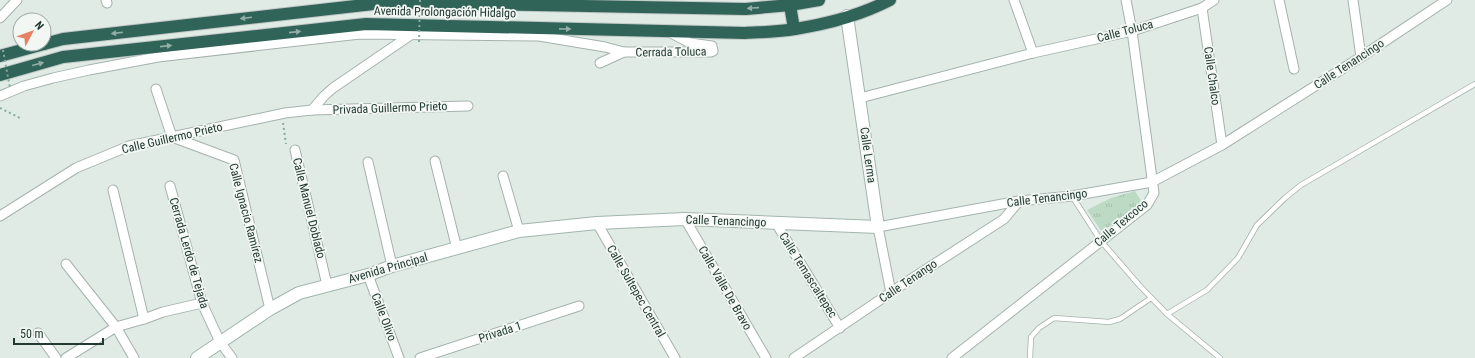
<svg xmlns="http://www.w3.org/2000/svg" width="1475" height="358" font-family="'Roboto Condensed',sans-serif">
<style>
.park{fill:url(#park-tufts)}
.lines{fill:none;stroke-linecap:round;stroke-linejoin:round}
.lane-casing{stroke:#a4b2ad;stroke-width:6}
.street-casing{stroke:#a4b2ad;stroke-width:11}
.secondary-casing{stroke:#a1b5ae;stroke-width:14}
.highway-casing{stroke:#c1c8c6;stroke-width:14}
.path{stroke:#84ac9f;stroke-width:2;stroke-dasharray:2 3;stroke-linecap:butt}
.lane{stroke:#fff;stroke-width:4.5}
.street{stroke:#fff;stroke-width:9}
.secondary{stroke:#fff;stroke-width:12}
.highway{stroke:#316459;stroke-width:12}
.path-bridge{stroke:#84ac9f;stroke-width:2;stroke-dasharray:2 3;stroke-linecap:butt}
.oneway{fill:#92aea6}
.labels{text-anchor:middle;stroke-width:3.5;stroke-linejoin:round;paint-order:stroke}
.street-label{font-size:12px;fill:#233a33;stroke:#f2f7f4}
</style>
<defs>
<pattern id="park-tufts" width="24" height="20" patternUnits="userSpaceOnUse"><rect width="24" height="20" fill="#bcdac4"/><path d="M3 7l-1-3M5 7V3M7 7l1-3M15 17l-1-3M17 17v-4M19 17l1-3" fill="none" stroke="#a1bca9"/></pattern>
</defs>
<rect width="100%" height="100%" fill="#e1ebe6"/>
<!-- park -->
<path class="park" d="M 1135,191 L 1142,202 L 1102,232 L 1087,210 L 1111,198 Z"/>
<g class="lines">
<!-- lane casing -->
<g class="lane-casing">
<g id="lane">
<path d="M 1072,196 L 1101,241 L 1139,285 L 1167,314 L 1220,358"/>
<path d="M 1167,314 L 1207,290 L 1238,258 L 1257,225 L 1285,198 L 1301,185 L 1475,84"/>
<path d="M 1030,358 L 1031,337 L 1039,328 L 1054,318 L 1109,322 L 1120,319 L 1151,298"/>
</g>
</g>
<!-- street casing -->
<g class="street-casing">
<g id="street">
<path d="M 106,0 L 107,3"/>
<path d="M 1014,0 L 1033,53"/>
<path d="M 1279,0 L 1294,69"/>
<path d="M 1353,0 L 1361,57"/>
<path d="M 1202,8 L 1222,145"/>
<path d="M 0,18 L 17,0"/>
<path d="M 600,63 L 624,52 L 711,52 L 713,51 L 712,46 L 690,43 L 669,32"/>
<path d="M 156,89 L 172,137 L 234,160 L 270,309"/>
<path d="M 0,96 L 24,86 L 53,78 L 89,70 L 158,57 L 360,34 L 539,36 L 605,47 L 624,52"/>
<path d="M 860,98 L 1033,53 L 1132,31 L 1202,8 L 1214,0"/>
<path d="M 312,110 L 324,96 L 333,88 L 412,34"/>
<path d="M 295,150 L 327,285"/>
<path d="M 435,161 L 457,249"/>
<path d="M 368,162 L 392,266"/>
<path d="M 503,176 L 519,231"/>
<path d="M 170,186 L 202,303 L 220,342 L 232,358"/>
<path d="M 113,190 L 144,319"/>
<path d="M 0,216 L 76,168 L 129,146 L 285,113 L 312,110 L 468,106"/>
<path d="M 685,219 L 766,358"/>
<path d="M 597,223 L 675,358"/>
<path d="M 776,223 L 840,328"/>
<path d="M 66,264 L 116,327 L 134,358"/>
<path d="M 368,275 L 399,358"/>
<path d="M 891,293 L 878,227 L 1019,201 L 1072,196 L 1152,182 L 1222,145 L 1361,57 L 1447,0"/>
<path d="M 38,333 L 56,358"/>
<path d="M 66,358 L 116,327 L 144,319 L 163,312 L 202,303"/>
<path d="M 420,358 L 579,306"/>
<path d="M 794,358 L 902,285 L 1004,219 L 1019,201"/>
<path d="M 952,358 L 1147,205 L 1154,193 L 1132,31 L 1126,0"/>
</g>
</g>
<!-- secondary casing -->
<g class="secondary-casing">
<path id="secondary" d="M 197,358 L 270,309 L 299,293 L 368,275 L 392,266 L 519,231 L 597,223 L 685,219 L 878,227 L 847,16"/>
</g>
<!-- highway casing -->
<g class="highway-casing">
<g id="highway">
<path d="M 790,5 L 794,29"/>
<path d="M 44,44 L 63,39 L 391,2 L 420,3 L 746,9 L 790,5 L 819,0"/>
<path d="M 0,56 L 44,44"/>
<path d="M 0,75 L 63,57 L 366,24 L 745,33 C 761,32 778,32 795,29 C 827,24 861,15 890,0"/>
</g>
</g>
<!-- path -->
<g class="path">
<path d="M 0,108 L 20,118"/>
<path d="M 283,123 L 286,144"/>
</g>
<!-- lane -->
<use href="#lane" class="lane"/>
<!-- street -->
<use href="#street" class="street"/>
<!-- secondary -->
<use href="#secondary" class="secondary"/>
<!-- highway -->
<use href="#highway" class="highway"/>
<!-- path-bridge -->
<g class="path-bridge">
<path d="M 419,42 L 420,0"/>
<path d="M 3,50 L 10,88"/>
</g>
</g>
<!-- one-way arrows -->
<defs><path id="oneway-solid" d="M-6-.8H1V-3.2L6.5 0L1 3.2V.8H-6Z"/></defs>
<g class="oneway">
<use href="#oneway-solid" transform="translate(753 8) rotate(176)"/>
<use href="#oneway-solid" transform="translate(246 18) rotate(173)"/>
<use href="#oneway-solid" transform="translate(565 29) rotate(1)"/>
<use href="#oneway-solid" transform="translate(295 32) rotate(-6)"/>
<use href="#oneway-solid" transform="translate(117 33) rotate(173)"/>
<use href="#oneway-solid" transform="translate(166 46) rotate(-6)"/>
<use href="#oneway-solid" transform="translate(38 64) rotate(-15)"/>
</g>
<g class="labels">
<!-- street labels -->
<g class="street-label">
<text transform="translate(445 12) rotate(1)" y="4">Avenida Prolongación Hidalgo</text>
<text transform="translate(1125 31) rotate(-15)" y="4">Calle Toluca</text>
<text transform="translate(671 52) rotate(-1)" y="4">Cerrada Toluca</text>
<text transform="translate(1349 64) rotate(-33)" y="4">Calle Tenancingo</text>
<text transform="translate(1212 76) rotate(82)" y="4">Calle Chalco</text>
<text transform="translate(390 108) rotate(-2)" y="4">Privada Guillermo Prieto</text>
<text transform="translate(172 138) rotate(-13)" y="4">Calle Guillermo Prieto</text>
<text transform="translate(868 155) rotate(82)" y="4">Calle Lerma</text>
<text transform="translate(1047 198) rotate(-7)" y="4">Calle Tenancingo</text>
<text transform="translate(309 208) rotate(76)" y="4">Calle Manuel Doblado</text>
<text transform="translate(246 213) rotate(75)" y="4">Calle Ignacio Ramírez</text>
<text transform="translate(726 221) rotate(2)" y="4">Calle Tenancingo</text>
<text transform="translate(1121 223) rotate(-40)" y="4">Calle Texcoco</text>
<text transform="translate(189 253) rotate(74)" y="4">Cerrada Lerdo de Tejada</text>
<text transform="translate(388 268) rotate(-16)" y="4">Avenida Principal</text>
<text transform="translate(808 275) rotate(58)" y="4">Calle Temascaltepec</text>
<text transform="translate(908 281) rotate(-34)" y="4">Calle Tenango</text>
<text transform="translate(725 288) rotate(60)" y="4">Calle Valle De Bravo</text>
<text transform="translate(636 291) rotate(60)" y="4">Calle Sultepec Central</text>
<text transform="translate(384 317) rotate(69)" y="4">Calle Olivo</text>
<text transform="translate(500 332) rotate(-18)" y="4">Privada 1</text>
</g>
</g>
<!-- north arrow -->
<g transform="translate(32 32) rotate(49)"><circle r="19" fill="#f2f7f4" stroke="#9faba7"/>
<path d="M0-3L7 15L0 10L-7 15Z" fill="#e78163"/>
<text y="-6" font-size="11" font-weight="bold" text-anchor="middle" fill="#233a33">N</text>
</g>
<!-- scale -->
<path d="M14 338v6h89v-6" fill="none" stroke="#233a33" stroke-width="2"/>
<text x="20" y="338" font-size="12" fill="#233a33" stroke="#f2f7f4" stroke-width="3" paint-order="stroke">50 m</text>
</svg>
